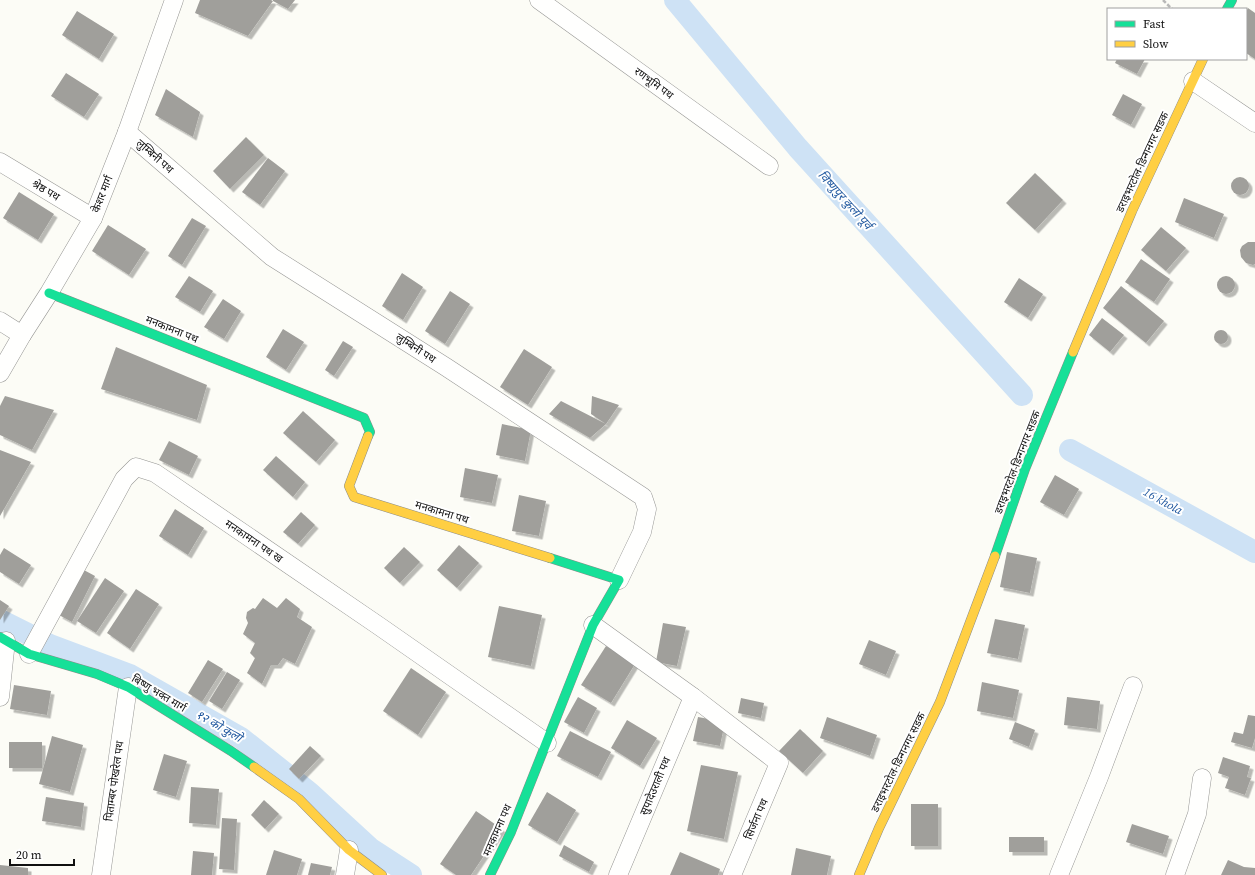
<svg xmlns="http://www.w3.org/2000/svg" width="1255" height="875" font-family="'Source Serif 4','Noto Sans Devanagari',serif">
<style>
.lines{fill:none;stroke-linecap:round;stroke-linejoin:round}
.canal{stroke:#cee2f5;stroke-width:22}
.building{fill:#a09f9b;filter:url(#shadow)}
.street-casing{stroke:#969694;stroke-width:19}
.fast-casing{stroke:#8d8d8a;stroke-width:10}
.slow-casing{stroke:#8d8d8a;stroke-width:10}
.path{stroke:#b9b9b8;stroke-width:2.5;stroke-dasharray:4 2;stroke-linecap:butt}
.street{stroke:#fffffe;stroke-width:18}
.fast{stroke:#16e098;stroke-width:9}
.slow{stroke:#ffcf43;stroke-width:9}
.labels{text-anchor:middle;stroke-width:4;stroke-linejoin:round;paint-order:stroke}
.street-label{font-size:11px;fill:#101010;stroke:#fff}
.water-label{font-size:12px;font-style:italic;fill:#1e569e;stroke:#fff}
</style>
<defs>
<filter id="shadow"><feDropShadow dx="3.5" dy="3.5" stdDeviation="0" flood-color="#0004"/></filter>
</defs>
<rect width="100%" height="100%" fill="#fcfcf6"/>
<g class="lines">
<!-- canal -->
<g class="canal">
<path d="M 675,0 L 798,148 L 1022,395"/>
<path d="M 1070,450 L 1255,552"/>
<path d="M 0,620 L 50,645 L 130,675 L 241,738 L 310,793 L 371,849 L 411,875"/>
</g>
</g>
<!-- building -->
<g class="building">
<path d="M 200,0 L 271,0 L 273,1 L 248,36 L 195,13 Z"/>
<path d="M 273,0 L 295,0 L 288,9 L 273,1 Z"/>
<path d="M 1248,8 L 1255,13 L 1255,59 L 1246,53 L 1246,12 Z"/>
<path d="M 77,11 L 114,34 L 99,59 L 62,35 Z"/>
<path d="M 1117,59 L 1145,59 L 1137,74 L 1115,63 Z"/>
<path d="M 66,73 L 99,94 L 84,117 L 51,96 Z"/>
<path d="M 166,89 L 200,112 L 193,137 L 155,115 Z"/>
<path d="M 1123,94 L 1142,104 L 1131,125 L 1112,115 Z"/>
<path d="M 246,137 L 264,155 L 230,189 L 213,171 Z"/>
<path d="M 268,158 L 285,171 L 260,205 L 242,192 Z"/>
<path d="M 1035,173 L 1063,200 L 1035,230 L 1006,203 Z"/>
<circle cx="1240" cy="186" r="9"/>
<path d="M 19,192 L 54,214 L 38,240 L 3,218 Z"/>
<path d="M 1184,198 L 1224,214 L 1214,238 L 1175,222 Z"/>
<path d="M 192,218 L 206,226 L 182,265 L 168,256 Z"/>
<path d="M 108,225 L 146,249 L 129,275 L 92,251 Z"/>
<path d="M 1161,227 L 1186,248 L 1166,271 L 1141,250 Z"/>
<path d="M 1248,242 L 1255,242 L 1255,264 L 1253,265 L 1246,263 L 1241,257 L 1240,250 L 1242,246 Z"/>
<path d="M 1141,259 L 1170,279 L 1154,302 L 1125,282 Z"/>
<path d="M 402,273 L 423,287 L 403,320 L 382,306 Z"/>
<path d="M 189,276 L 213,291 L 200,312 L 175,297 Z"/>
<circle cx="1226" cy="285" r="9"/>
<path d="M 1019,278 L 1043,294 L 1028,318 L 1004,302 Z"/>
<path d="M 1121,286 L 1164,321 L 1146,343 L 1103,308 Z"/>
<path d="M 450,291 L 470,304 L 445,344 L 425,331 Z"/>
<path d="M 223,299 L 241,311 L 224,339 L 204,327 Z"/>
<path d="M 1102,318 L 1124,335 L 1110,352 L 1089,335 Z"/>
<path d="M 283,329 L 304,342 L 286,370 L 266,357 Z"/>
<circle cx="1221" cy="337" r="7"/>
<path d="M 343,341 L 353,347 L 334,376 L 325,370 Z"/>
<path d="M 116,347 L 207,385 L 197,420 L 101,389 Z"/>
<path d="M 524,349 L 552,367 L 528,405 L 500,387 Z"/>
<path d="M 5,396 L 54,410 L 32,450 L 0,435 L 0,406 Z"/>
<path d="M 592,396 L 619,405 L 606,424 L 590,438 L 549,414 L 561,401 L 606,424 L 591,414 Z"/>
<path d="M 303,411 L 335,440 L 316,462 L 283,433 Z"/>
<path d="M 502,424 L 531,430 L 525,461 L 496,455 Z"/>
<path d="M 169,441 L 198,456 L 189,475 L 159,460 Z"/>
<path d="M 0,450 L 31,462 L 0,516 Z"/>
<path d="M 276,456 L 305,482 L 293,497 L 263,470 Z"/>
<path d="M 465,468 L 498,475 L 492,503 L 460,497 Z"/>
<path d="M 1055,475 L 1079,489 L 1064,515 L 1040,502 Z"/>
<path d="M 519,495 L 546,501 L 539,536 L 512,531 Z"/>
<path d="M 175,509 L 204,528 L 188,555 L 159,536 Z"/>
<path d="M 301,512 L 315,525 L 298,544 L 283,532 Z"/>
<path d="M 459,545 L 479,563 L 457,588 L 437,570 Z"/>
<path d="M 404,547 L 420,562 L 400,583 L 384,568 Z"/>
<path d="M 4,548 L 31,565 L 19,584 L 0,572 L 0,555 Z"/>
<path d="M 1007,552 L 1037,558 L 1030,593 L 1000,587 Z"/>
<path d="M 82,569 L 95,576 L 72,622 L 59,615 Z"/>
<path d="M 105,578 L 124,591 L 96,633 L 77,621 Z"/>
<path d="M 136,589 L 159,604 L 130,649 L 107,633 Z"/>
<path d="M 263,598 L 277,608 L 286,598 L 300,609 L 297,617 L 312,627 L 295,664 L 283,658 L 278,665 L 271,665 L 262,684 L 247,673 L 255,658 L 250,653 L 255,643 L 243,634 L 248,623 L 246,618 L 247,612 L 253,608 L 255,609 Z"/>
<path d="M 0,600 L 9,606 L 0,620 Z"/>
<path d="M 499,606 L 542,615 L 531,666 L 488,657 Z"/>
<path d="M 995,619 L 1025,625 L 1018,659 L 987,653 Z"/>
<path d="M 663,623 L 686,627 L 677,666 L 656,662 Z"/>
<path d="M 869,640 L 896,651 L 886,675 L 859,664 Z"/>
<path d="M 606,646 L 635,664 L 611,703 L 581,685 Z"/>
<path d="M 208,660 L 223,669 L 202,702 L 188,693 Z"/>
<path d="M 411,668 L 446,692 L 418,735 L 383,711 Z"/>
<path d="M 227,672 L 240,680 L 222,709 L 209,701 Z"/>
<path d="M 982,682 L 1019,690 L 1013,718 L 977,711 Z"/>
<path d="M 14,685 L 51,691 L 47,715 L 10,709 Z"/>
<path d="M 578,697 L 597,708 L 584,733 L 564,722 Z"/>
<path d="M 1067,697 L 1100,701 L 1097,729 L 1064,725 Z"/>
<path d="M 741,698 L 764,703 L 761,718 L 738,713 Z"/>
<path d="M 1248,715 L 1255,716 L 1255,738 L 1252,748 L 1231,742 L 1234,732 L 1243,734 Z"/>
<path d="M 698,717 L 725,722 L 720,746 L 693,741 Z"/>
<path d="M 827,717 L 877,735 L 870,756 L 820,738 Z"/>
<path d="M 627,720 L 657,738 L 640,766 L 611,748 Z"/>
<path d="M 1015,722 L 1035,730 L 1029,747 L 1009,739 Z"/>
<path d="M 800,729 L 823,751 L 803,773 L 779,751 Z"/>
<path d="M 570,731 L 611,752 L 598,777 L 557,756 Z"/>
<path d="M 52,736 L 83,745 L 70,792 L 39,784 Z"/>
<rect x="9" y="742" width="33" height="26"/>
<path d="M 310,746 L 321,756 L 299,779 L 289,769 Z"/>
<path d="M 164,754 L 187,761 L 176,797 L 153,790 Z"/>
<path d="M 1223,757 L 1250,766 L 1247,777 L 1251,778 L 1245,795 L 1225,788 L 1229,777 L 1218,773 Z"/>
<path d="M 701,765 L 738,772 L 724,839 L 687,831 Z"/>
<path d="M 191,787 L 219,789 L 216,825 L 189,823 Z"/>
<path d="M 547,792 L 576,810 L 557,842 L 528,825 Z"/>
<path d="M 46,797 L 84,803 L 81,827 L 42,821 Z"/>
<path d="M 264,800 L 279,814 L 265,829 L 251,815 Z"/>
<rect x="911" y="804" width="27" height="42"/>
<path d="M 476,811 L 502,829 L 471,875 L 456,875 L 440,864 Z"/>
<path d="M 222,818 L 237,819 L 234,870 L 219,869 Z"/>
<path d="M 1132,824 L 1169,836 L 1163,854 L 1126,842 Z"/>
<rect x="1009" y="837" width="35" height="15"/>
<path d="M 564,845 L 594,862 L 589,872 L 559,856 Z"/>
<path d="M 796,848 L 831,856 L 827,875 L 791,875 Z"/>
<path d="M 274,850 L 302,859 L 297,875 L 266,875 Z"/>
<path d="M 193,851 L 214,853 L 212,875 L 191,875 Z"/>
<path d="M 680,852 L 720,869 L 718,875 L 670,875 Z"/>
<path d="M 1228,860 L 1244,867 L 1255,868 L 1255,875 L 1221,875 Z"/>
<path d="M 311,863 L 332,867 L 330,875 L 308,875 Z"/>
<path d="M 0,865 L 28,868 L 28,875 L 0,875 Z"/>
</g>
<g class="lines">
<!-- street casing -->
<g class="street-casing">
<g id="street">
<path d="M 539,0 L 769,166"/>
<path d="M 1193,81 L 1255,123"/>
<path d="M 127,132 L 272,257 L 446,367 L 643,497 L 647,509 L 642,532 L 619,580"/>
<path d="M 0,162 L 93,218"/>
<path d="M 0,321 L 22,335"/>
<path d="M 0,373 L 22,335 L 49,293 L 93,218 L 127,132 L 174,0"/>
<path d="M 593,625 L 693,697 L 779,763 L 732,875"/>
<path d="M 29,654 L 124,479 L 136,467 L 155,473 L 379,626 L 547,743"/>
<path d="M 0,697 L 6,641"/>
<path d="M 101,875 L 128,687"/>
<path d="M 345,875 L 349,850"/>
<path d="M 618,875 L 693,697"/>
<path d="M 1059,875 L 1099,777 L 1133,686"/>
<path d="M 1175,875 L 1197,814 L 1202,778"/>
</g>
</g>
<!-- fast casing -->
<g class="fast-casing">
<g id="fast">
<path d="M 1227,9 L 1232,0"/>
<path d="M 49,293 L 364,418 L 370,432 L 368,436"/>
<path d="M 995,556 L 1025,469 L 1073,352"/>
<path d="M 0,637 L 29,654 L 97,674 L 128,687 L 231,751 L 254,767"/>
<path d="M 490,875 L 511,832 L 593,625 L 619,580 L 550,558"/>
</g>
</g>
<!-- slow casing -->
<g class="slow-casing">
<g id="slow">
<path d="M 1073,352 L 1132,211 L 1203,59"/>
<path d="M 368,436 L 349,486 L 354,497 L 550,558"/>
<path d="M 254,767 L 299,799 L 349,850 L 382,875"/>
<path d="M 859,875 L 879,828 L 940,702 L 995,556"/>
</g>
</g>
<!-- path -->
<path class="path" d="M 1163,0 L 1172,9"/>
<!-- street -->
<use href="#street" class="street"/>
<!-- fast -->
<use href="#fast" class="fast"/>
<!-- slow -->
<use href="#slow" class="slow"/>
</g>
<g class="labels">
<!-- street labels -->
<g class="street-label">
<text transform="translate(654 83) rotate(36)" y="4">रणभूमि पथ</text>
<text transform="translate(155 156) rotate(41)" y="4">लुम्बिनी पथ</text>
<text transform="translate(1142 162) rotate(-65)" y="4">डराइभरटोल-डिन्गनगर सडक</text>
<text transform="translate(46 190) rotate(31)" y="4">श्रेष्ठ पथ</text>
<text transform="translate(102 194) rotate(-68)" y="4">केशर मार्ग</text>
<text transform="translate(172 329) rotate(22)" y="4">मनकामना पथ</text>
<text transform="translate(416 348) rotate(33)" y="4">लुम्बिनी पथ</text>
<text transform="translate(1017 462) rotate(-69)" y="4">डराइभरटोल-डिन्गनगर सडक</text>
<text transform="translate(442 512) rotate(17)" y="4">मनकामना पथ</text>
<text transform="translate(254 541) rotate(34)" y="4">मनकामना पथ ख</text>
<text transform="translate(159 693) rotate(31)" y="4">बिष्णु भक्त मार्ग</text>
<text transform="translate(898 762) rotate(-64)" y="4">डराइभरटोल-डिन्गनगर सडक</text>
<text transform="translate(114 781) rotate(-82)" y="4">पिताम्बर पोखरेल पथ</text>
<text transform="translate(655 786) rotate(-67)" y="4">सुपादेउराली पथ</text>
<text transform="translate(756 819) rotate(-67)" y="4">सिर्जना पथ</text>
<text transform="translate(497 830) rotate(-66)" y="4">मनकामना पथ</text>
</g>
<!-- water labels -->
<g class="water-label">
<text transform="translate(845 200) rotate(48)" y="4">विष्णुपुर कुलो पूर्व</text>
<text transform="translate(1163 501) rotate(29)" y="4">16 khola</text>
<text transform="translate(219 726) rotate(30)" y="4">१२ को कुलो</text>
</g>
</g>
<!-- legend -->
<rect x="1107" y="8" width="140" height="52" fill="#ffffff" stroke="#9f9f9f"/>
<rect x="1115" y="21" width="20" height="6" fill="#16e098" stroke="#9f9f9f"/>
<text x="1143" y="28" font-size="12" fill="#101010">Fast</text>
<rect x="1115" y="41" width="20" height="6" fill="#ffcf43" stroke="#9f9f9f"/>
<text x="1143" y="48" font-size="12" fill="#101010">Slow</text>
<!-- scale -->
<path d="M10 859v6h64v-6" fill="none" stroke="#101010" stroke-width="2"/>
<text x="16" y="859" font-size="12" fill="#101010" stroke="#ffffff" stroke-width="3" paint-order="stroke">20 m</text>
</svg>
